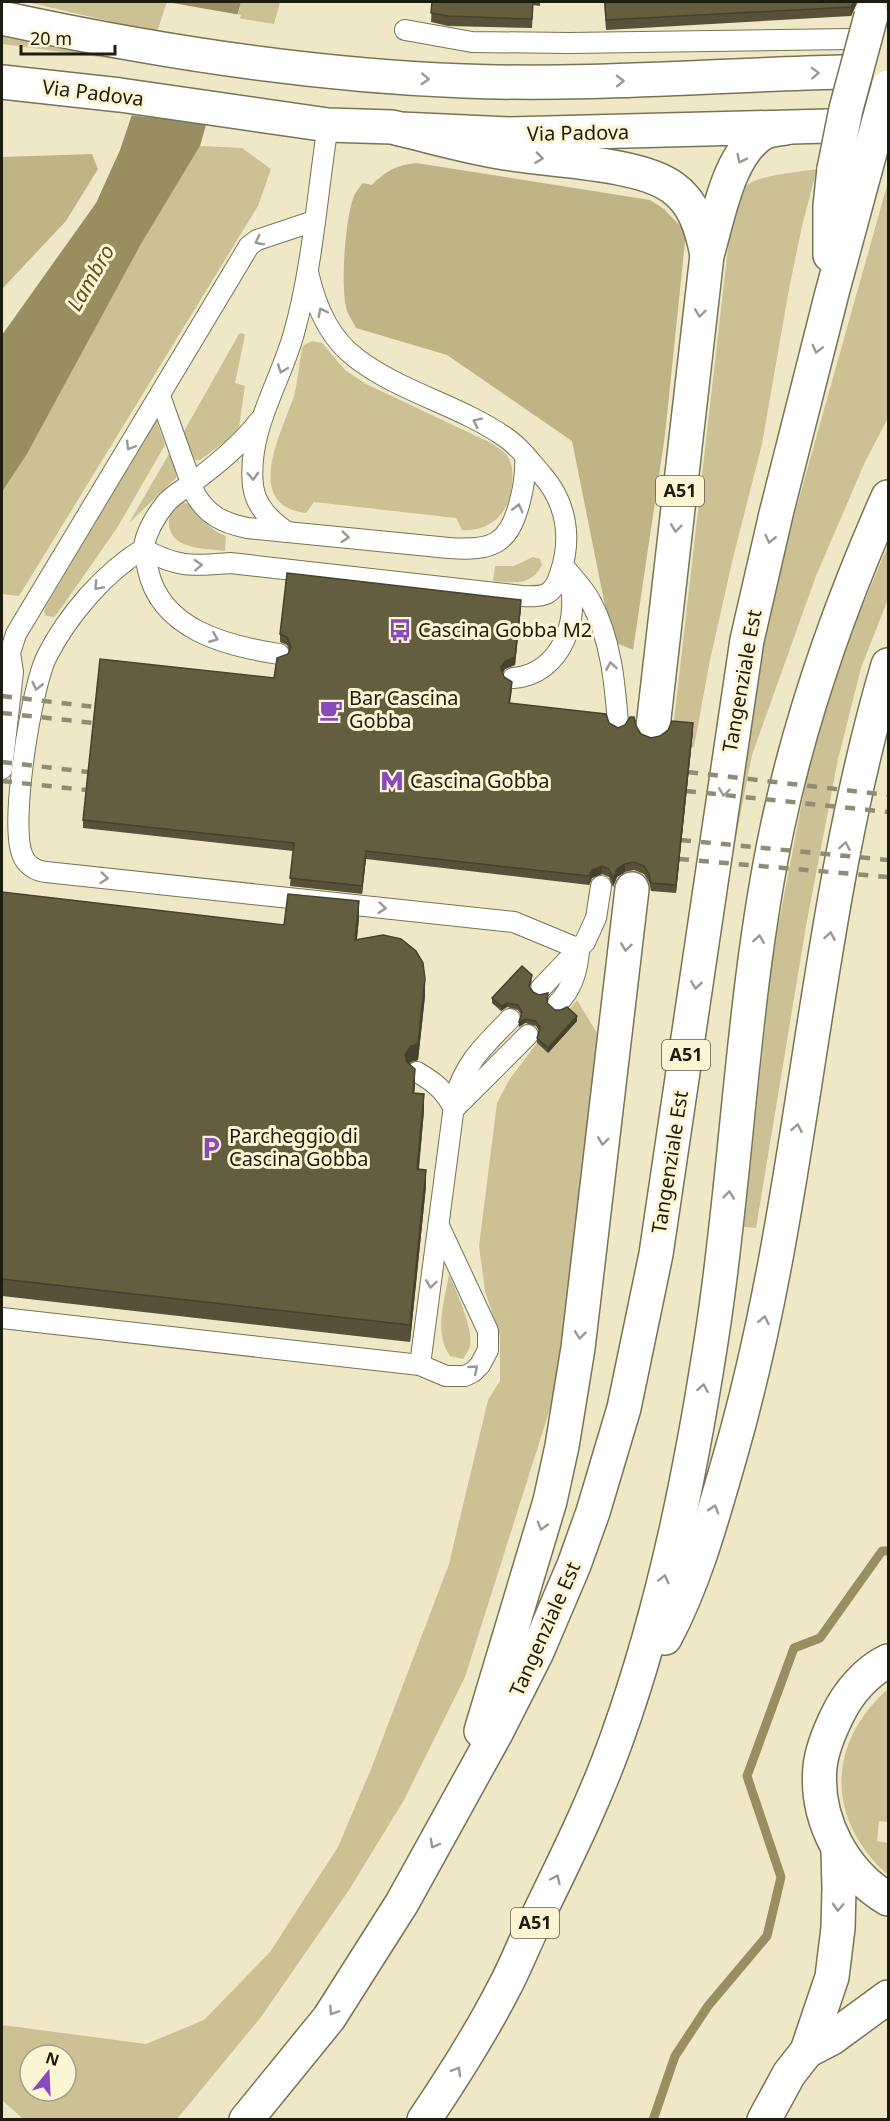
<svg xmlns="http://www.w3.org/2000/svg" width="890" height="2121" font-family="'Noto Sans',sans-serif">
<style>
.green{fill:#cbc194;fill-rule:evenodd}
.forest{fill:#beb486}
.water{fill:#998e62}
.pier{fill:#efe8c7}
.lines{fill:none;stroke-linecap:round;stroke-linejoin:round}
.stream{stroke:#998e62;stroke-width:9}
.motorway-tunnel{stroke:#c5bfa2;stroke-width:33;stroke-dasharray:33 16;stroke-linecap:butt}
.service-casing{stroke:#797255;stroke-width:22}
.minor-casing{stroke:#797255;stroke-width:36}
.primary-casing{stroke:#797255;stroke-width:36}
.motorway-casing{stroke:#797255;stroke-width:36}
.service{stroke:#fff;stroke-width:20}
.minor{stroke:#fff;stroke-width:33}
.primary{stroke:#fff;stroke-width:33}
.motorway{stroke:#fff;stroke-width:33}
.rail{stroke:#908b73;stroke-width:4.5;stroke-dasharray:10 10;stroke-linecap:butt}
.motorway-bridge-casing{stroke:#797255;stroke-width:36;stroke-linecap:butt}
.motorway-bridge{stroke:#fff;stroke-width:33}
.wall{fill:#565138}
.shaded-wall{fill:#46422e}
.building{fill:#645e41;stroke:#46422e;stroke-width:1.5}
.oneway{stroke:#9a9893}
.labels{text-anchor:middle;stroke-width:6;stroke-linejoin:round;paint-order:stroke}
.shield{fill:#fcf5d4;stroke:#615c4a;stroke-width:1.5}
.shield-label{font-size:18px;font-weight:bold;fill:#1e1b0f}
.street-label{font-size:20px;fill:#1e1b0f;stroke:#fcf5d4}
.poi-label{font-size:20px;fill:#1e1b0f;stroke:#fcf5d4;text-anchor:start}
.water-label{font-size:21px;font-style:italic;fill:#5d511b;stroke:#fcf5d4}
</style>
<rect width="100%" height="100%" fill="#efe8c7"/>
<!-- green -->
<g class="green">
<path d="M 27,2 L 170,2 L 160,33 Z"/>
<path d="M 241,2 L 280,2 L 274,24 L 237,18 Z"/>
<path d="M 2,33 L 129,61 L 2,44 Z"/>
<path d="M 200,146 L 242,148 L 271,169 L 258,206 L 19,596 L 2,594 L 2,492 L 27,454 L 141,244 Z"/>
<path d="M 817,169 L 802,226 L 789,289 L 762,444 L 733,558 L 710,660 L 694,747 L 671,747 L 731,221 C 735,209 737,196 745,187 C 755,175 801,172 817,169 Z"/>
<path d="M 888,182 L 888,418 L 865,462 L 816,576 L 752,755 L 721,914 L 759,641 Z"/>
<path d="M 242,333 L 245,335 L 235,383 L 245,386 L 239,427 L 226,441 L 200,460 L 195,460 L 183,433 L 239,334 Z"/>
<path d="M 312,341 L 322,343 L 345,370 L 366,384 L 489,442 C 496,446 503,450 508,457 C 513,465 513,475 512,485 C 510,512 491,532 462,530 L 456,518 L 314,502 L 306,513 C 241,505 283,430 294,396 C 298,380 299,365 302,349 L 304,345 Z"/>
<path d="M 156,420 L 165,445 L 117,528 L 57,614 L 54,617 L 46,616 L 44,612 L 45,608 Z"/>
<path d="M 169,454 L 176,468 L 176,478 L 129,523 Z"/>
<path d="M 183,502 L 189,504 C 203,518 206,528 226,536 L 225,551 C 204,548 167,550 169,520 C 170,511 175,505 183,502 Z"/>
<path d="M 888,545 L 888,599 L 861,668 L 838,759 L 806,926 L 756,1228 L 744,1227 L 773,953 L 808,771 L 839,662 Z"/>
<path d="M 533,557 L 540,559 L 542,565 C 531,586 514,583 493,581 L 495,566 L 514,566 Z"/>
<path d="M 577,1000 L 600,1038 L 554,1396 L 465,1677 L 404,1800 L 349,1890 L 261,2017 L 177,2119 L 23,2119 L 2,2100 L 2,2025 L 146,2044 L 204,2020 L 270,1952 L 338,1847 L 371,1769 L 449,1564 L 488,1400 L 500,1381 L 500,1336 L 485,1291 L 479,1246 L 497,1103 L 509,1080 L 537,1043 L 548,1053 L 567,1012 ZM 30,2055 L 66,2055 L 66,2091 L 30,2091 Z"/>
<path d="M 449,1275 C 456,1289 474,1331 470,1346 C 469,1350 465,1356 463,1359 L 450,1356 C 434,1334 444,1301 449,1275 Z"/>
<path d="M 888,1689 L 888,1822 L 879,1821 L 877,1841 L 888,1843 L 888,1875 C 826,1820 826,1744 888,1689 Z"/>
</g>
<!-- forest -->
<g class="forest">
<path d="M 92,154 L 98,169 L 66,221 L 2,289 L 2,157 Z"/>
<path d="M 416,163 L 650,200 L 664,209 L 686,232 L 665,435 L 633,650 L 612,641 L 572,441 L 447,355 L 356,328 C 354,323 349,317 347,311 C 340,288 345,222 353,199 C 355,192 359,188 363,183 L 372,185 C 385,171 397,165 416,163 Z"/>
</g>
<!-- water -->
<path class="water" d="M 170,2 L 241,2 L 200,146 L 141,244 L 27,454 L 2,492 L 2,335 L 96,203 L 120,150 Z"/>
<!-- pier -->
<path class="pier" d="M 167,2 L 241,15 L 210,124 L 129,115 Z"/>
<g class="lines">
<!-- stream -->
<path class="stream" d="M 653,2120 L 675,2056 L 708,2006 L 767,1936 L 781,1877 L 747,1776 L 794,1648 L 820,1638 L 882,1551 L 888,1551"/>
<!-- motorway-tunnel -->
<path class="motorway-tunnel" d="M 841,72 L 888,73"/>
<!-- service casing -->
<g class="service-casing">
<g id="service">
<path d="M 405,30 L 472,42 L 570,43 L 850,39"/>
<path d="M 160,396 L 195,494 C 207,515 223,523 247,528 L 449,548 C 492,551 509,545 520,501 C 524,486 526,471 525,455"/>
<path d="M 259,421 C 241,445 216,465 192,483 C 183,490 174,494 166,503 C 157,514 145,533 144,548 C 143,555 147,563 148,570 C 161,630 227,646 279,654"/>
<path d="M 287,532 C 270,520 256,507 253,486 C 247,430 280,384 294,333 C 313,265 317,194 328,125"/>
<path d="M 143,549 C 104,573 68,615 47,656 C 31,688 10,822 22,854 C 26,865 36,871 46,872 L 514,922 L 579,949"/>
<path d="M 143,549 C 180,568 191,566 230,563 L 522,596 C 544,597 553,596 560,574 C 572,539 567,504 543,476 C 531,462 520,447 505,437 C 459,405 400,392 356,358 C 329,338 315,304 308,272"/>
<path d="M 563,566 C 573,577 584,589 591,602 C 611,639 615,684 618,724"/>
<path d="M 513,678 C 562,675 583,615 567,574"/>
<path d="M 2,769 L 13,672 L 10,653 L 16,634 L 249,246 L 257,240 L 314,221"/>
<path d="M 541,988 L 585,942 L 596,918 L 601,886"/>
<path d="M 558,1003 C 573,988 578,970 579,949"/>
<path d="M 417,1072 C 434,1082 445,1090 454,1109"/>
<path d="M 454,1109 L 528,1035"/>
<path d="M 2,1318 L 420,1365 L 446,1376 L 465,1376 L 473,1372 L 480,1365 L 488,1350 L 488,1331 L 439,1226"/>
<path d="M 420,1365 L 455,1098 C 465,1062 485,1045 510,1019"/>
</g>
</g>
<!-- minor casing -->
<g class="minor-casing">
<g id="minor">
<path d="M 888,1661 C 867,1671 848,1693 838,1714 C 830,1730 822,1748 820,1767 C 815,1820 844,1873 888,1899"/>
<path d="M 807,2051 L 832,2038 L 888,1997"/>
<path d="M 764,2120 L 789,2074 L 807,2051 L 832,1977 L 838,1928 L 839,1889 L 838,1849"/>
</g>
</g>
<!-- primary casing -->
<g class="primary-casing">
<path id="primary" d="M 2,82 L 120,95 L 328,125 L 392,127 L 400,129 L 509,134 L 828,126"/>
</g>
<!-- motorway casing -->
<g class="motorway-casing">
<g id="motorway">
<path d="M 2,18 C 154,51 308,75 464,81 C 590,86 715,75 841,72"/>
<path d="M 400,129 C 437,138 474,149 512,154 C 555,161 638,163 672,187 C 695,203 702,230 707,255"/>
<path d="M 830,255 L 830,206 L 834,169"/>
<path d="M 653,727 L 707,255 C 718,219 728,154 763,133 C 769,130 779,129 786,128"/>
<path d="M 665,1638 C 696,1580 713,1515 731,1453 C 805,1195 812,922 888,665"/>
<path d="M 481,1731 L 550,1501 L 562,1446 L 578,1348 L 632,889"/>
<path d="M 246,2120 L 329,2018 L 402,1903 L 496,1733 L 537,1652 L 574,1565 L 593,1512 L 624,1408 L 656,1254 L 747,640 L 776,514 L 832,293 L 865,171"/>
<path d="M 424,2120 C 453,2077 481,2033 504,1988 C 515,1968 523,1946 533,1926 C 563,1864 594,1803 617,1738 C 665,1604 693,1462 714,1322 C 738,1158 743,991 777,829 C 801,714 840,605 888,497"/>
</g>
</g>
<!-- service -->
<use href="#service" class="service"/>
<!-- minor -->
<use href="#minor" class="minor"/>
<!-- primary -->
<use href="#primary" class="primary"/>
<!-- motorway -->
<use href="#motorway" class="motorway"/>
<!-- rail -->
<g class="rail">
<path d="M 2,696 L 95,707"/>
<path d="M 2,713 L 94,723"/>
<path d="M 2,762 L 88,772"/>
<path d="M 688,772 L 888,795"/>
<path d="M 2,781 L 86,790"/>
<path d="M 686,791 L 888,812"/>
<path d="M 681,840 L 888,860"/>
<path d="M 679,859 L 888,877"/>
</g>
<!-- motorway-bridge casing -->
<g class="motorway-bridge-casing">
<g id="motorway-bridge">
<path d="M 834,169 L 846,109 L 871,16"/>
<path d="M 865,171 L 888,87"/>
</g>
</g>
<!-- motorway-bridge -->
<use href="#motorway-bridge" class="motorway-bridge"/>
</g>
<!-- wall -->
<g class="wall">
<path d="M 432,2 L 540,2 L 540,6 L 533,5 L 532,28 L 448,26 L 431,22 Z"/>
<path d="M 604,2 L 860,2 L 857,3 L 851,16 L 606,30 Z"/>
<path d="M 521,608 L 515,665 L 505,669 L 503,673 L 504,677 L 512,690 L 510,703 L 609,723 L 618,728 L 636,726 L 641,734 L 651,738 L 693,731 L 676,893 L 651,891 L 649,882 L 644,874 L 634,870 L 625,872 L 617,877 L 613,887 L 609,877 L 602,874 L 592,878 L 589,885 L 366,859 L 362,894 L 290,886 L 293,851 L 83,828 L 83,820 L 274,678 L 289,651 L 287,645 L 280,642 L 280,634 Z"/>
<path d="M 2,892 L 284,925 L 359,918 L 357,939 L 425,996 L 418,1060 L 411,1062 L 409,1064 L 415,1085 L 414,1093 L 424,1111 L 419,1169 L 426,1186 L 410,1342 L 2,1296 Z"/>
<path d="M 532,980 L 530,987 L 533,992 L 555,1010 L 577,1021 L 548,1053 L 537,1043 L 537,1038 L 539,1031 L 536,1026 L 525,1023 L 519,1027 L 521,1015 L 518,1010 L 507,1007 L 501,1011 L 492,1003 L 492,998 Z"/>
</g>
<!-- shaded-wall -->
<g class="shaded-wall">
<path d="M 854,2 L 860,2 L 857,3 L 851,16 L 851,7 Z"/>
<path d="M 521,600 L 521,608 L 515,665 L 505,669 L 501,675 L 501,667 Z"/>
<path d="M 693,723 L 693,731 L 676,893 L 676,885 Z"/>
<path d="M 366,851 L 366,859 L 362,894 L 362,886 Z"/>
<path d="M 625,864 L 625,872 L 617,877 L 613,887 L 613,879 L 617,869 Z"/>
<path d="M 602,866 L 602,874 L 592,878 L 589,885 L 589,876 L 592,870 Z"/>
<path d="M 359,901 L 359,918 L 355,956 L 355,940 Z"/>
<path d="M 425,979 L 425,996 L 418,1060 L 411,1062 L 405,1071 L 405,1055 L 411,1046 Z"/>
<path d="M 507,1003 L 507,1007 L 501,1011 L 501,1006 Z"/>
<path d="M 577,1016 L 577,1021 L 548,1053 L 548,1048 Z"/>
<path d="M 525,1019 L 525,1023 L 519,1027 L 519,1022 Z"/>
<path d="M 415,1069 L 415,1085 L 413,1109 L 413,1093 Z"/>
<path d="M 424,1094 L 424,1111 L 417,1185 L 417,1169 Z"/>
<path d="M 426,1170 L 426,1186 L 410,1342 L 410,1325 Z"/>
</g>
<!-- building -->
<g class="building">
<path d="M 432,2 L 533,2 L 532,19 L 448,16 L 431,13 Z"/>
<path d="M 605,2 L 854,2 L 851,7 L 606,20 Z"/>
<path d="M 287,573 L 521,600 L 515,657 L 505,661 L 501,667 L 504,677 L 512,682 L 509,703 L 606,714 L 609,723 L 618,728 L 625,725 L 630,717 L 634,717 L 636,726 L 641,734 L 651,738 L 660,736 L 668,730 L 672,721 L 693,723 L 676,885 L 651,883 L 649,874 L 644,866 L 634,862 L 625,864 L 617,869 L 613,879 L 609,869 L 602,866 L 592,870 L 589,876 L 366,851 L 362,886 L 290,878 L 294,843 L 83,820 L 100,659 L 274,678 L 277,658 L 288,654 L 291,647 L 287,637 L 280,634 Z"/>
<path d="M 2,892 L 284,925 L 288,894 L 359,901 L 355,940 L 383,935 L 401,939 L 416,951 L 423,963 L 425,979 L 418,1044 L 411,1046 L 405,1055 L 407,1062 L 415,1069 L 413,1093 L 424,1094 L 417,1169 L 426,1170 L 410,1325 L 2,1279 Z"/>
<path d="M 522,966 L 532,975 L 529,986 L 533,992 L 539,995 L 548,993 L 547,1003 L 555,1010 L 561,1010 L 567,1007 L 577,1016 L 548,1048 L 537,1038 L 540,1028 L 536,1021 L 525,1019 L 519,1022 L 522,1012 L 518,1005 L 507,1003 L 501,1006 L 492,998 Z"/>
</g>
<!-- one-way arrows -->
<defs><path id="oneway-chevron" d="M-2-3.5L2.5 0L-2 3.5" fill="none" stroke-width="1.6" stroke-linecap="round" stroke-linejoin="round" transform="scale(1.5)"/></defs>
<g class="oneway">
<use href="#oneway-chevron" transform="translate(815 73) rotate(-2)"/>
<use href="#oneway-chevron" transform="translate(425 79) rotate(3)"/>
<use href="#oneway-chevron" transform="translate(620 81) rotate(-1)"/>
<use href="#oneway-chevron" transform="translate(539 158) rotate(7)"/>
<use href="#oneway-chevron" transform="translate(741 159) rotate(117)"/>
<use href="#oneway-chevron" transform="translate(259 241) rotate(153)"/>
<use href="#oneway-chevron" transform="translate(322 312) rotate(-117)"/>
<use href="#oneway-chevron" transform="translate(700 313) rotate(97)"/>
<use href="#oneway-chevron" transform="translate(817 349) rotate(104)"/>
<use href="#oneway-chevron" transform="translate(282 369) rotate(111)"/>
<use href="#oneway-chevron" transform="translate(477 422) rotate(-154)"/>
<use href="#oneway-chevron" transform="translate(130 446) rotate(121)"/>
<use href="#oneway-chevron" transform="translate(253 476) rotate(88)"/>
<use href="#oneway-chevron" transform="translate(518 508) rotate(-76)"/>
<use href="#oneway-chevron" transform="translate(676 528) rotate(97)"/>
<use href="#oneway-chevron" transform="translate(345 537) rotate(6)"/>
<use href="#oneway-chevron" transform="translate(770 539) rotate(103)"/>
<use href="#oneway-chevron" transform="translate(198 565) rotate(-3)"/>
<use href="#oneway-chevron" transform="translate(98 586) rotate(133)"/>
<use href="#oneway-chevron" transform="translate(214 638) rotate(22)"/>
<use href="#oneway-chevron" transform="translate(611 666) rotate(-100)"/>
<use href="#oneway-chevron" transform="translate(37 686) rotate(103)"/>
<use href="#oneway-chevron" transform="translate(724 792) rotate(98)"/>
<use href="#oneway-chevron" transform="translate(845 846) rotate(-80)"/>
<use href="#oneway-chevron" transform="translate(104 878) rotate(6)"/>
<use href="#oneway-chevron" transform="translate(382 908) rotate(6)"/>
<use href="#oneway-chevron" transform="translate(830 936) rotate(-80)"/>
<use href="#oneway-chevron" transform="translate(759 939) rotate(-81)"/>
<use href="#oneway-chevron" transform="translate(626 947) rotate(97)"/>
<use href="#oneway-chevron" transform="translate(696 985) rotate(99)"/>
<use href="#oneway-chevron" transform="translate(797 1128) rotate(-80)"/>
<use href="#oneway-chevron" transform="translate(603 1141) rotate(97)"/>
<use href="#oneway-chevron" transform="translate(729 1195) rotate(-84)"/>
<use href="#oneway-chevron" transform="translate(431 1284) rotate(98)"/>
<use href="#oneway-chevron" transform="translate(764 1320) rotate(-78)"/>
<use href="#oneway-chevron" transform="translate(580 1335) rotate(97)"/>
<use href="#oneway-chevron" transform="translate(474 1369) rotate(-41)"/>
<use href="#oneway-chevron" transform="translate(703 1388) rotate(-80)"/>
<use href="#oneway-chevron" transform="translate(714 1509) rotate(-73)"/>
<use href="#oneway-chevron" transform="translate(542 1526) rotate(106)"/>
<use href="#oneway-chevron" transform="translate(664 1579) rotate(-76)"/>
<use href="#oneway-chevron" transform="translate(434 1844) rotate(119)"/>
<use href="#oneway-chevron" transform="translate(556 1879) rotate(-65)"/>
<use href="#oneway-chevron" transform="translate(838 1907) rotate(93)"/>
<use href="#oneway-chevron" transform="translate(333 2011) rotate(123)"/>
<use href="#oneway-chevron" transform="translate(457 2071) rotate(-60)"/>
</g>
<!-- icons -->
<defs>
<g id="bus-bare" transform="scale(1.8)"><path d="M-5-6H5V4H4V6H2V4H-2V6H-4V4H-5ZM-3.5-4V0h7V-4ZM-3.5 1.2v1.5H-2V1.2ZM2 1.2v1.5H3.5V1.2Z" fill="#8a4abe" stroke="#fcf5d4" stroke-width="2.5" paint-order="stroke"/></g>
<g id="cafe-bare" transform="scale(1.8)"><path d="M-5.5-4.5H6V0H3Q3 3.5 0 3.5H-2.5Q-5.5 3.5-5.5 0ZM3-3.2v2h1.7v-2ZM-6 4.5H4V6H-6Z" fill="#8a4abe" stroke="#fcf5d4" stroke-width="2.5" paint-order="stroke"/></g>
<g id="metro-bare" transform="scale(1.8)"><path d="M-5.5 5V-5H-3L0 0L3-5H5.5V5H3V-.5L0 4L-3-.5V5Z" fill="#8a4abe" stroke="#fcf5d4" stroke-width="2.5" paint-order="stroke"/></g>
<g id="parking-bare" transform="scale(1.8)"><path d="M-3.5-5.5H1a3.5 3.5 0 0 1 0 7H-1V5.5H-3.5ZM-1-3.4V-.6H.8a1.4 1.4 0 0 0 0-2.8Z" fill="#8a4abe" stroke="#fcf5d4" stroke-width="2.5" paint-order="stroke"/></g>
</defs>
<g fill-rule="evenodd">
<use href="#bus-bare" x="400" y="630"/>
<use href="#cafe-bare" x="331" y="710"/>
<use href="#metro-bare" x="392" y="781"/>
<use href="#parking-bare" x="211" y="1148"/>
</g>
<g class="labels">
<!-- shield labels -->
<g class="shield">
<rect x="656" y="476" width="48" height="30" rx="4.5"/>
<rect x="662" y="1040" width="48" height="30" rx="4.5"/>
<rect x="511" y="1908" width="48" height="30" rx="4.5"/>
</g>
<g class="shield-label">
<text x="680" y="497">A51</text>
<text x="686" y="1061">A51</text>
<text x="535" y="1929">A51</text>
</g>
<!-- street labels -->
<g class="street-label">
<text transform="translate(93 93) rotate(7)" y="7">Via Padova</text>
<text transform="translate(578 133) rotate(-1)" y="7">Via Padova</text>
<text transform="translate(742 681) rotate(-80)" y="7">Tangenziale Est</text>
<text transform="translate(670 1162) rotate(-81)" y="7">Tangenziale Est</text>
<text transform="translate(545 1629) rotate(-66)" y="7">Tangenziale Est</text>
</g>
<!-- poi labels -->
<g class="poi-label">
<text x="418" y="637">Cascina Gobba M2</text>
<text x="349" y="705">Bar Cascina<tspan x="349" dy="23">Gobba</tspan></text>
<text x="410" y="788">Cascina Gobba</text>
<text x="229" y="1143">Parcheggio di<tspan x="229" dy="23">Cascina Gobba</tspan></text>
</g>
<!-- water labels -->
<g class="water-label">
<text transform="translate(91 278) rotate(-60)" y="7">Lambro</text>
</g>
</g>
<!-- border -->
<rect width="890" height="2121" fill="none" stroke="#1e1b0f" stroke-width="6"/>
<!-- north arrow -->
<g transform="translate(48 2073) rotate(18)"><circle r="28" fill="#fcf5d4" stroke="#a39e85" stroke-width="1.5"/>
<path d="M0-4.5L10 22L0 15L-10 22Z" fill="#8a4abe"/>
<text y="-9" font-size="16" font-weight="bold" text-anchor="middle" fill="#1e1b0f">N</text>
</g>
<!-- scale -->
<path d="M21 45v9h94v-9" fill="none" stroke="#1e1b0f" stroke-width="3"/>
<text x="30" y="45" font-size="18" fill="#1e1b0f" stroke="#fcf5d4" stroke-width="4.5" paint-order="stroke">20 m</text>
</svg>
